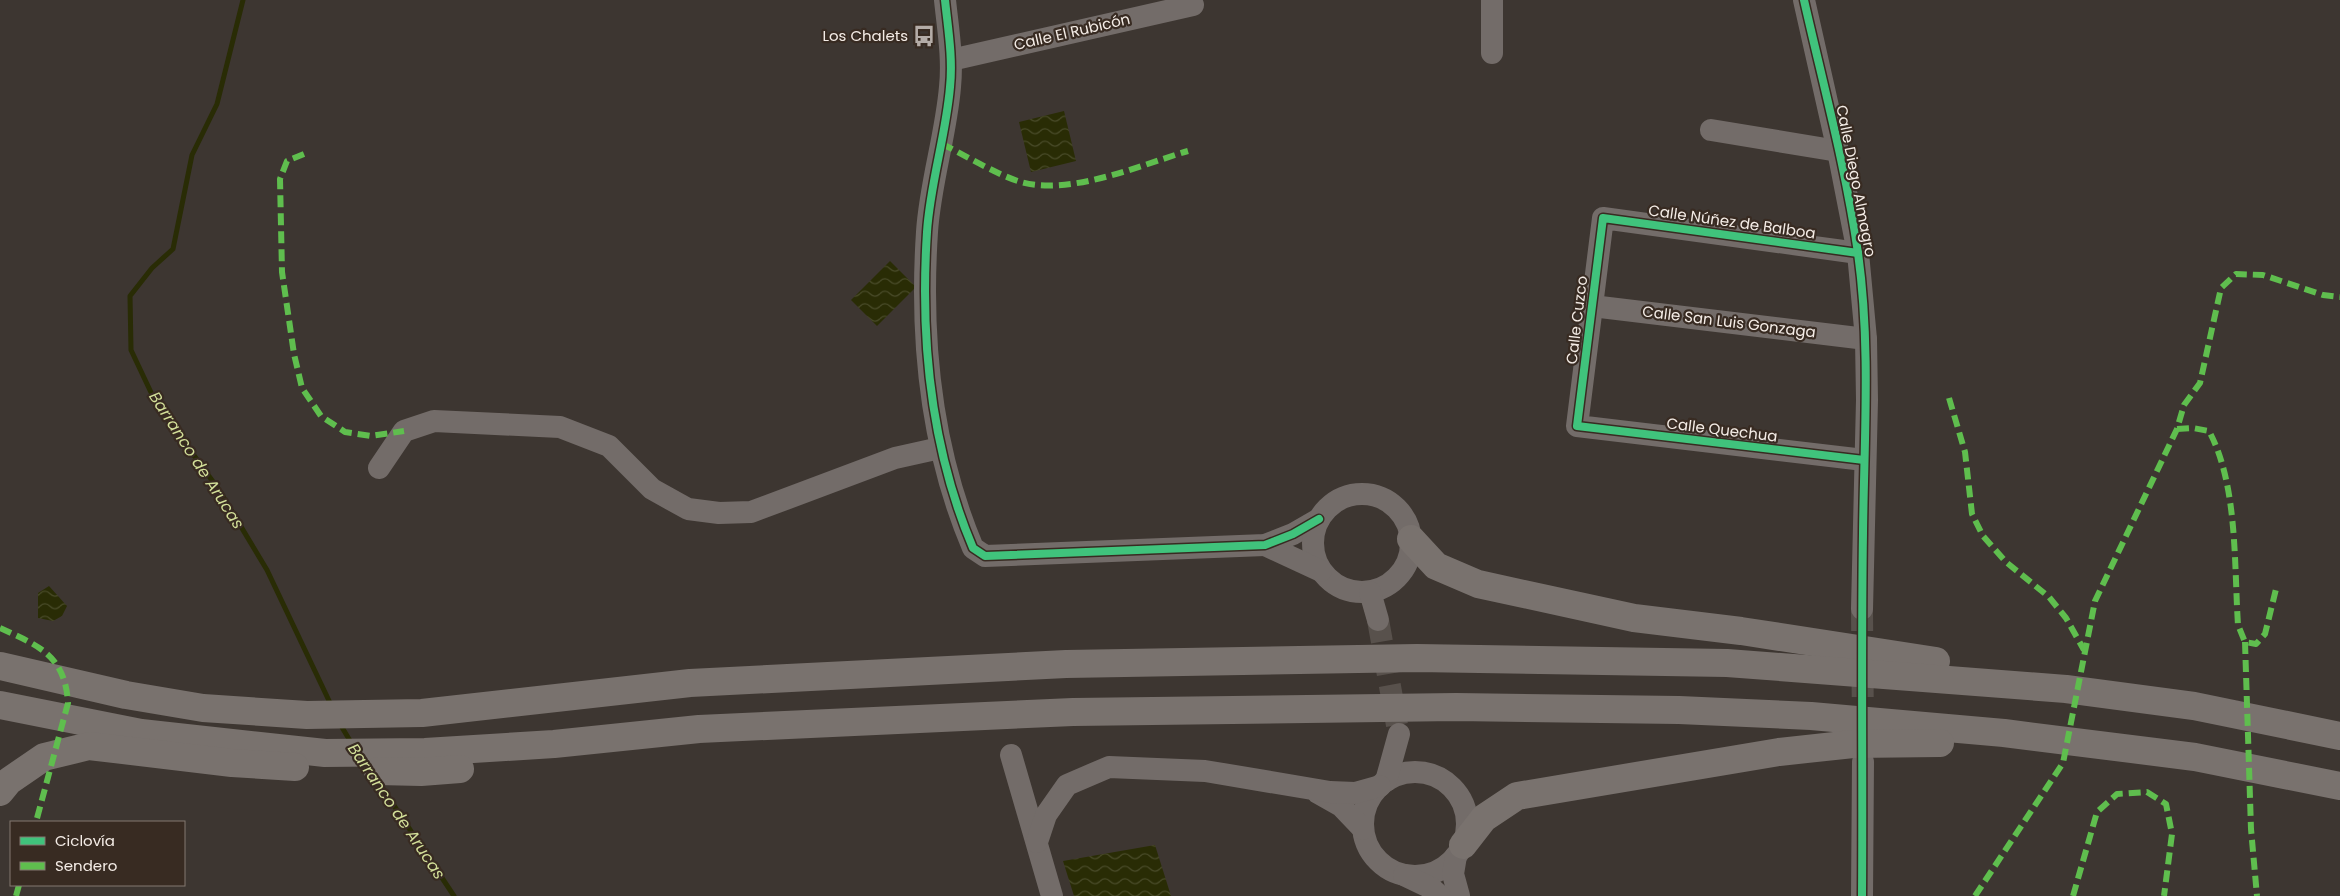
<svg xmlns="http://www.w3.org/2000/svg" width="2340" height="896" font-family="Poppins,sans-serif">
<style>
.water{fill:url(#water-waves)}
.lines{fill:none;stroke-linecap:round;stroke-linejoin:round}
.stream{stroke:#292c05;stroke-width:5}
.minor-tunnel{stroke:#58514c;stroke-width:22;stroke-dasharray:22 11;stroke-linecap:butt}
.minor{stroke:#736c69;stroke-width:22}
.highway{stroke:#79726e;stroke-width:28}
.quiet{stroke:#5fbe4e;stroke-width:6;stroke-dasharray:12 6;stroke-linecap:butt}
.cycleway-casing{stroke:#382b22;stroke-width:11}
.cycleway{stroke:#40c37c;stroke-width:8}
.labels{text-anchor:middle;stroke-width:4.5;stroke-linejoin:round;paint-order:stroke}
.street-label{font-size:15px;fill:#f4ece6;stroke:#382b22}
.poi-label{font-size:15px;fill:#f4ece6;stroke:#382b22;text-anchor:end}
.water-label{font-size:16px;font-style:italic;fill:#d3df99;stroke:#382b22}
</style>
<defs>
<pattern id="water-waves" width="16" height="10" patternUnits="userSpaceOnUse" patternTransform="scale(1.25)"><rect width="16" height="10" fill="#292c05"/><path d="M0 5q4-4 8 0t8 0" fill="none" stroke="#494b29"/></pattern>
</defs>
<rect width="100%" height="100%" fill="#3d3631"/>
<!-- water -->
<g class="water">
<path d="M 1064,111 L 1076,161 L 1031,172 L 1019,122 Z"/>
<path d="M 890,261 L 916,287 L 877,326 L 851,300 Z"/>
<path d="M 49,586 L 67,606 L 62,616 L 53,621 L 38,618 L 38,593 Z"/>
<path d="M 1155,845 L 1171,896 L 1074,896 L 1063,861 Z"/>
</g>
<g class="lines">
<!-- stream -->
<g class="stream">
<path d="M 243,0 L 217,104 L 192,155 L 173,249 L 152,268 L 130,296 L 131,350 L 156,403 L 219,490 L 267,570 L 332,707"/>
<path d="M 340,724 L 352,744"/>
<path d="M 377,780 L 454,896"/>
</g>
<!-- minor-tunnel -->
<g class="minor-tunnel">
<path d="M 1862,609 L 1863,736"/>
<path d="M 1378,620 L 1397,725"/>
</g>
<!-- minor -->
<g class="minor">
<path d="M 945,0 C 948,29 953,58 950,87 C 946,135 930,184 927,232 C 920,339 931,449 973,548 L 985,556 L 1265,545 L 1293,534 L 1319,519"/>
<path d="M 1492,0 L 1492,53"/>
<path d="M 1804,0 L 1838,151 L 1858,253 L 1866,339 L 1867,400 L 1862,609"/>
<path d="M 951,60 L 1193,5"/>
<path d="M 1711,130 L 1838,151"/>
<path d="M 1858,253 L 1603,218 L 1577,426 L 1864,460"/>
<path d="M 1592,306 L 1866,339"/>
<path d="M 379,468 L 404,431 L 434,421 L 560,427 L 609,446 L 652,489 L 688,509 L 719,513 L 751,512 L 895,458 L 940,448"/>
<circle cx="1362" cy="543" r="49"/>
<path d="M 1265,545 L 1321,571"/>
<path d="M 1370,592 L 1378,620"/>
<path d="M 1011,755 L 1052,896"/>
<circle cx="1415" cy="824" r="52"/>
<path d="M 1386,781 L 1399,734"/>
<path d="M 1318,793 L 1341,806 L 1363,829"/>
<path d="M 1037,842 L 1046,815 L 1067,785 L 1109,767 L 1205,771 L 1330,792 L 1355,793 L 1380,786"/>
<path d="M 1456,856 L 1453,874 L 1459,896"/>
<path d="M 1404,875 L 1431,888 L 1440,896"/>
<path d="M 1862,896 L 1863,762"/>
</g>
<!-- highway -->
<g class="highway">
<path d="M 1411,539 L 1436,566 L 1478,584 L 1634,618 L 1741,631 L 1936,661"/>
<path d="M 0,666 L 126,695 L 203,708 L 307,715 L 422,713 L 690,683 L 1066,664 L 1417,658 L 1727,663 L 2066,689 L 2194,706 L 2340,736"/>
<path d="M 0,705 L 141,733 L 325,753 L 425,752 L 554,744 L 699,729 L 1073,712 L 1456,707 L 1679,710 L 1811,716 L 2004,733 L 2195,757 L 2340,786"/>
<path d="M 378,771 L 421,772 L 460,769"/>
<path d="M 0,792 L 9,781 L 44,757 L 89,746 L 232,763 L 295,767"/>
<path d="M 1463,845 L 1484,818 L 1517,796 L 1779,752 L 1853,744 L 1940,743"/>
</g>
<!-- quiet -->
<g class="quiet">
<path d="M 942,144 C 965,155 997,175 1021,182 C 1071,196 1140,165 1188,151"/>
<path d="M 304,154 L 287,161 L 280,179 L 282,272 L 294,354 L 302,388 L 321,416 L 345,432 L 371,436 L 404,431"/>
<path d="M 1949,398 L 1965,452 L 1972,514 L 1983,536 L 2006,562 L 2049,597 L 2066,618 L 2084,650"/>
<path d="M 2177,429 L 2193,428 L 2209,431 C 2238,485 2234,565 2238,625 L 2245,642 L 2256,644 L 2265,634 L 2277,585"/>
<path d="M 0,628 C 39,646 65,655 68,703 L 36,822"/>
<path d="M 2245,642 L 2251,829 L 2257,896"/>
<path d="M 16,896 L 19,885"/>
<path d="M 1975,896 L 2063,763 L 2095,601 L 2177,429 L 2184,405 L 2200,383 L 2221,288 L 2236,274 L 2263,275 L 2323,295 L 2340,297"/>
<path d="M 2073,896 L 2097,812 L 2117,794 L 2147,792 L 2166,804 L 2172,834 L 2164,896"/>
</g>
<!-- cycleway casing -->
<g class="cycleway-casing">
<g id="cycleway">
<path d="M 945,0 C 948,29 953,58 950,87 C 946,135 930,184 927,232 C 920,339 931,449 973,548 L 985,556 L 1265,545 L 1293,534 L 1319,519"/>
<path d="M 1804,0 C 1823,84 1846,168 1858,253 C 1871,346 1864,440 1863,533 C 1861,654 1863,775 1862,896"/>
<path d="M 1858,253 L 1603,218 L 1577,426 L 1864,460"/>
</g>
</g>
<!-- cycleway -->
<use href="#cycleway" class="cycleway"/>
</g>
<!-- icons -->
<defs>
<g id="bus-bare" transform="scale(1.725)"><path d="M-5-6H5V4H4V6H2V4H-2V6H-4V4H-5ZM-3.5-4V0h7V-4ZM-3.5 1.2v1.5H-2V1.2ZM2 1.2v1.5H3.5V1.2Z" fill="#b4aca7" stroke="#382b22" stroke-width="2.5" paint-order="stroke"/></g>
</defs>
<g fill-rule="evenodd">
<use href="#bus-bare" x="924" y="36"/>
</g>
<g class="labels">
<!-- street labels -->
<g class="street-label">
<text transform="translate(1072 32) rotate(-13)" y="5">Calle El Rubicón</text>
<text transform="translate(1856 181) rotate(79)" y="5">Calle Diego Almagro</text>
<text transform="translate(1732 222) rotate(8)" y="5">Calle Núñez de Balboa</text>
<text transform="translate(1577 320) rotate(-83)" y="5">Calle Cuzco</text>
<text transform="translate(1729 322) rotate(7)" y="5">Calle San Luis Gonzaga</text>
<text transform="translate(1722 430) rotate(7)" y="5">Calle Quechua</text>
</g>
<!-- poi labels -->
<g class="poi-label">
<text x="908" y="41">Los Chalets</text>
</g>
<!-- water labels -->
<g class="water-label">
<text transform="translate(197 460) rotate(57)" y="6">Barranco de Arucas</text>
<text transform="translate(397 811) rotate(56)" y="6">Barranco de Arucas</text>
</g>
</g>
<!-- legend -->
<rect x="10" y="821" width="175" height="65" fill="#382b22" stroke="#837870"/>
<rect x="20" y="837" width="25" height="8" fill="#40c37c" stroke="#837870"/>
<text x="55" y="846" font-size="15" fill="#f4ece6">Ciclovía</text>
<rect x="20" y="862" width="25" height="8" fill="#5fbe4e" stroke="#837870"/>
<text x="55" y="871" font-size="15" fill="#f4ece6">Sendero</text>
</svg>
